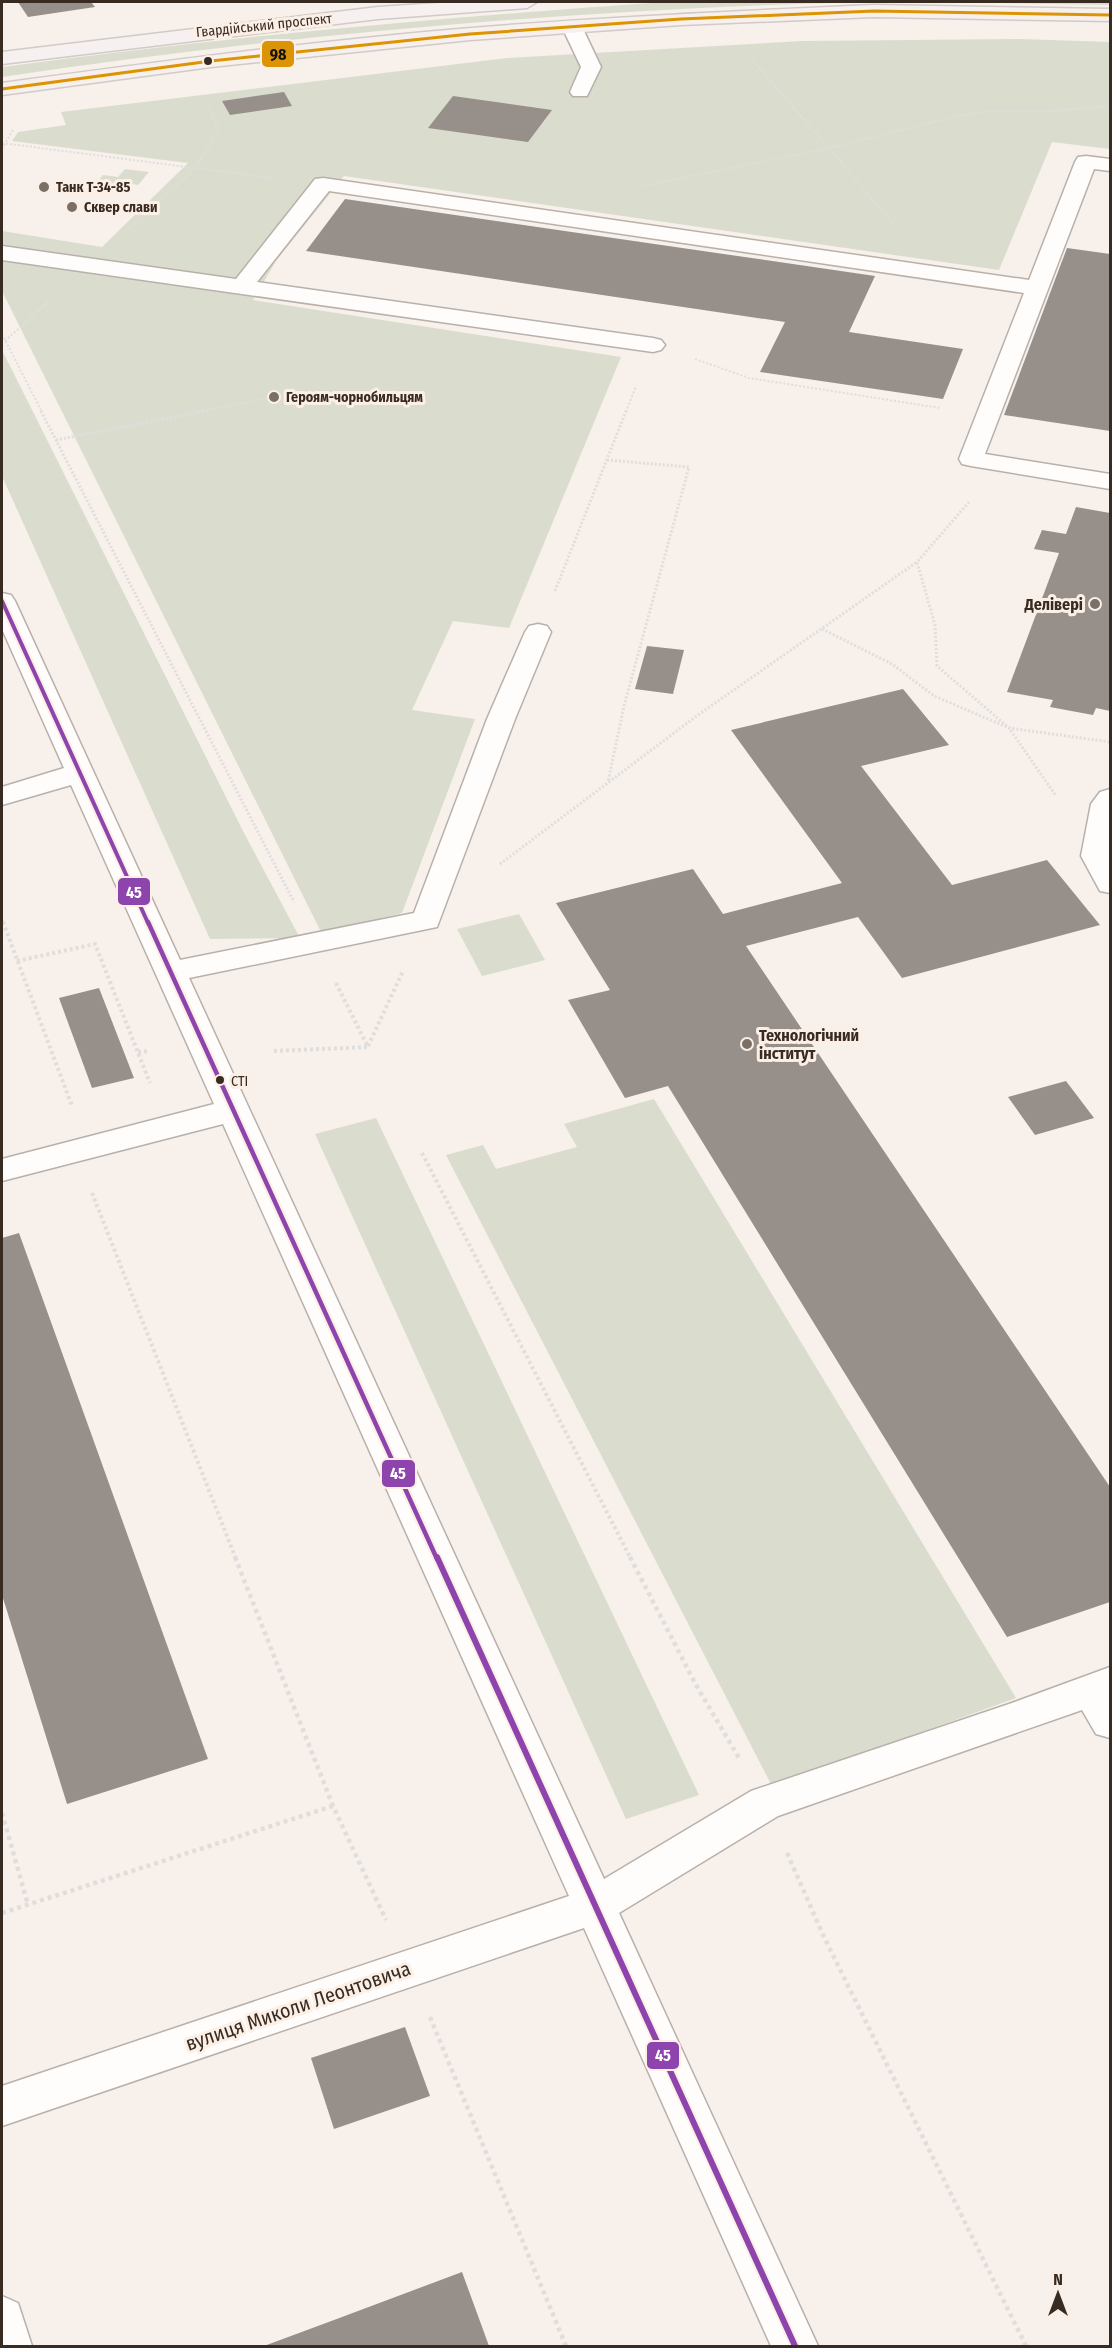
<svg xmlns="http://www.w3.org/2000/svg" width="1112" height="2348" font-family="'Fira Sans Condensed',sans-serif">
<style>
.green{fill:#daddce}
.building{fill:#978f89}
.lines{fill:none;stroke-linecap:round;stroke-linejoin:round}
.minor-casing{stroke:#b9b0aa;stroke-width:3}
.major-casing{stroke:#d0cbc7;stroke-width:3}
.path-far3{stroke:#e0dedd;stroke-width:2;stroke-dasharray:2 2;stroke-linecap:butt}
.path-far2{stroke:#e0dedd;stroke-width:3;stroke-dasharray:2 2;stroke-linecap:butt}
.path-far1{stroke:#e0dedd;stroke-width:4;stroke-dasharray:3 3;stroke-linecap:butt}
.path{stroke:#e0dedd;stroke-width:4.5;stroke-dasharray:4 4;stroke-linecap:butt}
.minor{fill:#fefdfc;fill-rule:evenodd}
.major{fill:#f7f0f0;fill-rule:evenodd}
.bus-1-far2-casing{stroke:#fcefe6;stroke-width:8}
.bus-1-far1-casing{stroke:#fcefe6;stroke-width:9}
.bus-1-casing{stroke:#fcefe6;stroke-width:10}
.bus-2-casing{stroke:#fcefe6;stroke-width:6}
.bus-1-far2{stroke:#8e44ad;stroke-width:4}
.bus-1-far1{stroke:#8e44ad;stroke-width:4.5}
.bus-1{stroke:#8e44ad;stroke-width:6}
.bus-2{stroke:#da9405;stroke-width:3}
.bus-dot{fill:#372b22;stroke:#fcefe6;stroke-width:2}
.poi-dot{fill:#7a7068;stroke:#fcefe6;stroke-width:2}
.labels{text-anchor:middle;stroke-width:6;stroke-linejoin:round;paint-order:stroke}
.far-street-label{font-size:14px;fill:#372b22;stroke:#fcefe6}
.far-poi-label{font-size:14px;font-weight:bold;fill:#372b22;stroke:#fcefe6;text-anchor:start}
.bus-label{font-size:14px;fill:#372b22;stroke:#fcefe6;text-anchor:start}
.poi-label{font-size:16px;font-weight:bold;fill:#372b22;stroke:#fcefe6;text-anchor:end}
.near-street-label{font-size:20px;fill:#372b22;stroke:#fcefe6}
.line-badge{stroke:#fcefe6;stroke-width:2}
.badge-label{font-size:16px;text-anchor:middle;font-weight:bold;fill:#fff}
.pale-badge-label{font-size:16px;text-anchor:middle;font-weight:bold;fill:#111}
</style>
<rect width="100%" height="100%" fill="#f7f0eb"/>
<!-- green -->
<g class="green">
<path d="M 667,2 L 1110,2 L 1110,5 C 1017,3 924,1 831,3 C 554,11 276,36 2,77 L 2,67 C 223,37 444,17 667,2 Z"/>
<path d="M 1020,39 L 1110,42 L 1110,149 L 1052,142 L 999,270 L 344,176 L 276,261 L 253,300 L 621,357 L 509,628 L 453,621 L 412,710 L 475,719 L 402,913 L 322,934 L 2,291 L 2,259 L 79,269 L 88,259 L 2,249 L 2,231 L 102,247 L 188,163 L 12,141 L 18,132 L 66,125 L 61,112 L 507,58 L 803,41 Z"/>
<path d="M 125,169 L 149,172 L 138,185 L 127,183 L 121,189 L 94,185 L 103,175 L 118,177 Z"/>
<path d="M 2,350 L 243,831 L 300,938 L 210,939 L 2,476 Z"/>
<path d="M 519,914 L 545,960 L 482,976 L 457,929 Z"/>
<path d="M 654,1099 L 1016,1698 L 772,1786 L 446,1155 L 483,1145 L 496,1169 L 577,1147 L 564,1124 Z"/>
<path d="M 376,1118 L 699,1795 L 626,1819 L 315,1134 Z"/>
</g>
<!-- building -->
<g class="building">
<path d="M 18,2 L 91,2 L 95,7 L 28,17 Z"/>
<path d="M 284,92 L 292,106 L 230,115 L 222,101 Z"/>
<path d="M 453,96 L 552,110 L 528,142 L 428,128 Z"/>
<path d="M 345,199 L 875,276 L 849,332 L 963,349 L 943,399 L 760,372 L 785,322 L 306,251 Z"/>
<path d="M 1067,248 L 1110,254 L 1110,431 L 1004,415 Z"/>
<path d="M 1076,507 L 1110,513 L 1110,711 L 1096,708 L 1093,715 L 1050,707 L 1053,700 L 1007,692 L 1059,553 L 1034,549 L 1042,530 L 1066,534 Z"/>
<path d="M 647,646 L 684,650 L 673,694 L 635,689 Z"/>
<path d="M 903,689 L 949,745 L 861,766 L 952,885 L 1047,860 L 1100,925 L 902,978 L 858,917 L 746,946 L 1110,1487 L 1110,1602 L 1007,1637 L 668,1086 L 625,1098 L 568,1000 L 610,990 L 556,903 L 693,869 L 723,914 L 842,883 L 731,730 Z"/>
<path d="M 99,988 L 134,1078 L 92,1088 L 59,998 Z"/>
<path d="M 1066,1081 L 1094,1118 L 1035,1135 L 1008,1097 Z"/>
<path d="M 19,1233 L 208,1759 L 67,1804 L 2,1595 L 2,1238 Z"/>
<path d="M 405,2027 L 430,2096 L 334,2129 L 311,2058 Z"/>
<path d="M 462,2272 L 489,2346 L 264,2346 L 334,2320 Z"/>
</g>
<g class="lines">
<!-- minor casing -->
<g class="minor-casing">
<g id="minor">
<path d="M 572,21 L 579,23 L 582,27 L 601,67 L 587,96 L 573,96 L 570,92 L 581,67 L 562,27 L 565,23 Z"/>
<path d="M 1086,156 L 1110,159 L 1110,171 L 1094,169 L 985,454 L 1110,474 L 1110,489 L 971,466 L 962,464 L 959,459 L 1024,293 L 329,191 L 257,282 L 653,338 L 661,340 L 665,345 L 661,350 L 653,352 L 2,260 L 2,246 L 236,279 L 315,179 L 323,178 L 1029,280 L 1075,162 L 1078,157 Z"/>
<path d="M 2,593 L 11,595 L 15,601 L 180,960 L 414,913 L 487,719 L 525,632 L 529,626 L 538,624 L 547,626 L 551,632 L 515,719 L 437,927 L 189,978 L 604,1879 L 751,1791 L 1009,1704 L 1110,1667 L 1110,1738 L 1096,1734 L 1082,1710 L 778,1816 L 619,1913 L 818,2346 L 771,2346 L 584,1928 L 2,2126 L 2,2086 L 569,1896 L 223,1124 L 2,1181 L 2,1159 L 214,1104 L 71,785 L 2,805 L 2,787 L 64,768 L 2,629 Z"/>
<path d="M 1110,789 L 1110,893 L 1100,891 L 1081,856 L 1091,804 L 1100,792 Z"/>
<path d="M 2,2296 L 18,2303 L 32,2346 L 2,2346 Z"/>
</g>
</g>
<!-- major casing -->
<g class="major-casing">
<g id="major">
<path d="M 454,2 L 537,2 L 527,8 L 378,19 L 2,64 L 2,52 L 378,7 Z"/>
<path d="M 874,5 L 1110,9 L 1110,21 L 874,17 L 681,25 L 470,40 L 211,67 L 2,95 L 2,83 C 158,62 314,41 471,28 C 605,17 739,11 874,5 Z"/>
</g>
</g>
<!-- path-far3 -->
<g class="path-far3">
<path d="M 751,58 L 893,223"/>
<path d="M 2,143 L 272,178"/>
<path d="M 2,149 L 13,130"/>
<path d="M 643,186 L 830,148 L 958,116 L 992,111 L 1055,111 L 1110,106"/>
<path d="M 129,229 L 195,168 L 218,132 L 209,102"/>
<path d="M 2,334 L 42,412"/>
<path d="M 5,341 L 48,302"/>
<path d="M 695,359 L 749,378 L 940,408"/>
<path d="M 198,412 L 274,397"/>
<path d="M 626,412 L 636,386"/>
</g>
<!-- path-far2 -->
<g class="path-far2">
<path d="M 41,411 L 294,902"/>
<path d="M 56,440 L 205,411"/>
<path d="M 607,460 L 689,467 L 624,706 L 608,782"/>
<path d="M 969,502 L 917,562 L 935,625 L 937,666 L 1009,728 L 1056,796"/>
<path d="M 555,591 L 626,411"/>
<path d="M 822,629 L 892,664 L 934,696 L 1009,728 L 1110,742"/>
<path d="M 500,864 L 698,715 L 917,562"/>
<path d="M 2,920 L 3,923"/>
</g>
<!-- path-far1 -->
<g class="path-far1">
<path d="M 3,922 L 72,1106"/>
<path d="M 17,961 L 95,944 L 150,1083"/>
<path d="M 336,983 L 368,1047"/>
<path d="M 368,1046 L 403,971"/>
<path d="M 274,1051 L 368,1047"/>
<path d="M 138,1052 L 149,1051"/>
<path d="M 422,1153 L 631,1559"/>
<path d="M 92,1193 L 236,1559"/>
</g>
<!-- path -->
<g class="path">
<path d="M 235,1557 L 333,1806 L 386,1920"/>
<path d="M 630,1557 L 696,1685 L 739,1758"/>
<path d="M 2,1813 L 28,1905"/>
<path d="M 787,1853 L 824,1937 L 1026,2346"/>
<path d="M 2,1913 L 333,1806"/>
<path d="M 430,2017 L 566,2346"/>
</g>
<!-- minor -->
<use href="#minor" class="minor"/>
<!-- major -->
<use href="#major" class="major"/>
<!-- bus-1-far2 casing -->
<g class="bus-1-far2-casing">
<path id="bus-1-far2" d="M 2,601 L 148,923"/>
</g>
<!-- bus-1-far1 casing -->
<g class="bus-1-far1-casing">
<path id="bus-1-far1" d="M 148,922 L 437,1559"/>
</g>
<!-- bus-1 casing -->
<g class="bus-1-casing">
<path id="bus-1" d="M 437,1557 L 795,2346"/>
</g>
<!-- bus-2 casing -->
<g class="bus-2-casing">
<path id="bus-2" d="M 2,89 L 211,61 L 470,34 L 681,19 L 874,11 L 1110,15"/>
</g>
<!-- bus-1-far2 -->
<use href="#bus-1-far2" class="bus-1-far2"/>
<!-- bus-1-far1 -->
<use href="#bus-1-far1" class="bus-1-far1"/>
<!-- bus-1 -->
<use href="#bus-1" class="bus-1"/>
<!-- bus-2 -->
<use href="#bus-2" class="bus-2"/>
</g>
<!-- markers -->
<g class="bus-dot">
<circle cx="208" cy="61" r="5"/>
<circle cx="220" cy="1080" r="5"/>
</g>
<g class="poi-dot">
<circle cx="44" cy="187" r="6"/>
<circle cx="72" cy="207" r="6"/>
<circle cx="274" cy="397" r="6"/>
<circle cx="1095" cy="604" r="6"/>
<circle cx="747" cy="1044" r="6"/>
</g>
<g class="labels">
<!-- far-street labels -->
<g class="far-street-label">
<text transform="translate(264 25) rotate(-6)" y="5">Гвардійський проспект</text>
</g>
<!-- far-poi labels -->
<g class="far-poi-label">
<text x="56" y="192">Танк Т-34-85</text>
<text x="84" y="212">Сквер слави</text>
<text x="286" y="402">Героям-чорнобильцям</text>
</g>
<!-- bus labels -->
<g class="bus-label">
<text x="231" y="1086">СТІ</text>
</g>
<!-- poi labels -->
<g class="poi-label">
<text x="1083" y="610">Делівері</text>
<text x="759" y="1041" text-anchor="start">Технологічний<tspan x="759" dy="18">інститут</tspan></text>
</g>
<!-- near-street labels -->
<g class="near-street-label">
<text transform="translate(298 2006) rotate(-19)" y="7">вулиця Миколи Леонтовича</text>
</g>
</g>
<g class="line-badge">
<rect x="261" y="40" width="34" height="28" rx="6" fill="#da9405"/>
<rect x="117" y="877" width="34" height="29" rx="6" fill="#8e44ad"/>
<rect x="381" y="1459" width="35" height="29" rx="6" fill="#8e44ad"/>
<rect x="646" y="2041" width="34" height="29" rx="6" fill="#8e44ad"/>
</g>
<g class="badge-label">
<text x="134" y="898">45</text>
<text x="398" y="1479">45</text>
<text x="663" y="2061">45</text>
</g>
<g class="pale-badge-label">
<text x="278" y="60">98</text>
</g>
<!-- border -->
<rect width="1112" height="2348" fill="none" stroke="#372b22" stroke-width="6"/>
<!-- north arrow -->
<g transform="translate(1058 2294)" stroke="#fcefe6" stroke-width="4.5" paint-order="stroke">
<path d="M0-4.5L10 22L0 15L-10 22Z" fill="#372b22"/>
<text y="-9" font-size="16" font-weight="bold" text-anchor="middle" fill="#372b22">N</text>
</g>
</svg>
